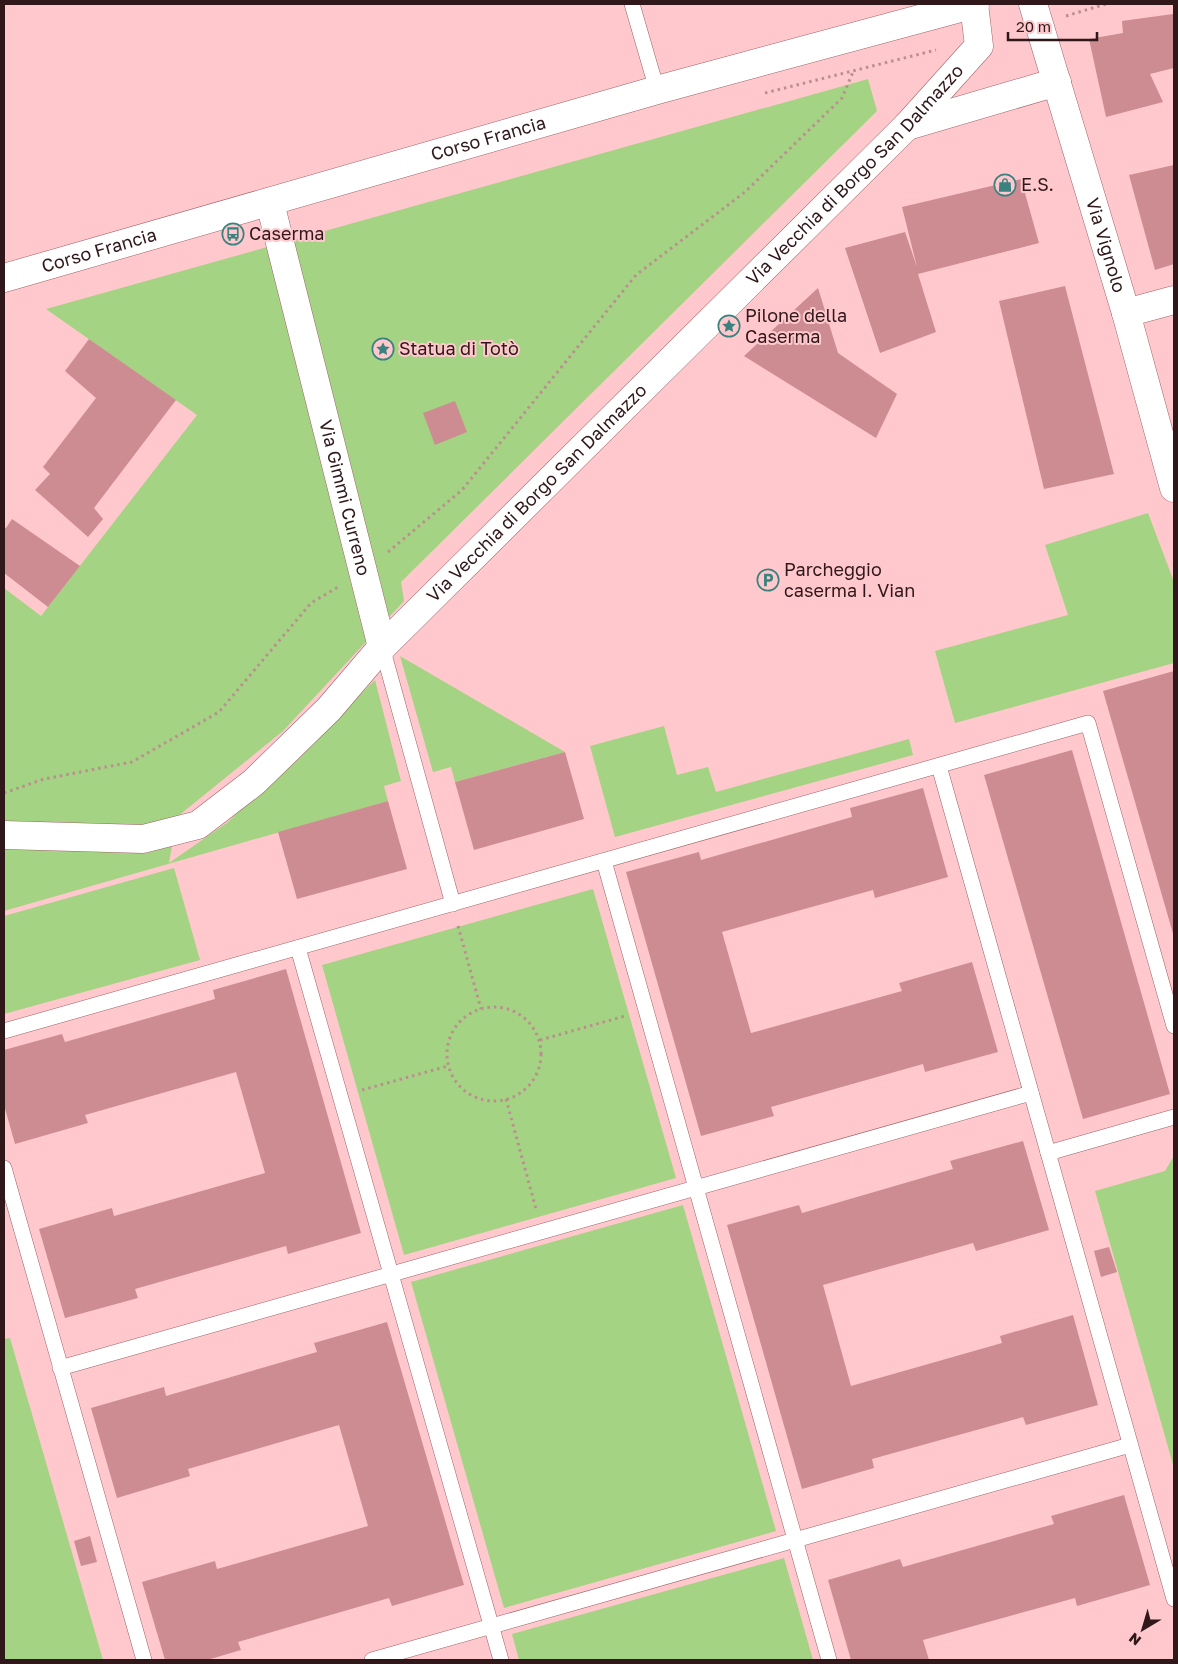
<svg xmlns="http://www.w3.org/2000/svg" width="1178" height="1664" font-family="'Golos Text',sans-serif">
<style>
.green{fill:#a4d383}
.building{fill:#cd8c92}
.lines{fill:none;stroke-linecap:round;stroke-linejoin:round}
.service-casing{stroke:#9f6268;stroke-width:16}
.minor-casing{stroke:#9f6268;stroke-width:29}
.secondary-casing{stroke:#9f6268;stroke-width:29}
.path{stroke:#bb8e92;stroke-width:3;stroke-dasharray:2.5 4;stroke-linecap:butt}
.service{stroke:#fff;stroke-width:15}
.minor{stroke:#fff;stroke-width:28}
.secondary{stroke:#fff;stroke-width:28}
.labels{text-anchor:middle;stroke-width:4;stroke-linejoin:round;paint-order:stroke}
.street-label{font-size:18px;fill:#2f171a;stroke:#ffc8cc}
.poi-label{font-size:18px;fill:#2f171a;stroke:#ffc8cc;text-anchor:start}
</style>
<rect width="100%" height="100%" fill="#ffc8cc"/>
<!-- green -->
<g class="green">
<path d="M 868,79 L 877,111 L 401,582 L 404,601 L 283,731 L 177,817 L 169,863 L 228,822 L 375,680 L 401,781 L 384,786 L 388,801 L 4,911 L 4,588 L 41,616 L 197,415 L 46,309 Z"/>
<path d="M 1148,513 L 1174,582 L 1174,663 L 955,723 L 935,651 L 1068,615 L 1045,545 Z"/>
<path d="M 400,656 L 565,752 L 455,782 L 451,767 L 433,772 Z"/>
<path d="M 664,726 L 677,775 L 708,767 L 716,792 L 909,739 L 913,755 L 615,837 L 590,746 Z"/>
<path d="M 174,868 L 200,960 L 4,1014 L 4,916 Z"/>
<path d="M 593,889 L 676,1178 L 404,1255 L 322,965 Z"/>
<path d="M 1174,1156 L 1174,1468 L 1095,1191 L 1165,1171 Z"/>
<path d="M 683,1205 L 776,1531 L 504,1608 L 411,1282 Z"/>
<path d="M 10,1338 L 103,1660 L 4,1660 L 4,1339 Z"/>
<path d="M 784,1558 L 813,1660 L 519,1660 L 512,1634 Z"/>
</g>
<!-- building -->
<g class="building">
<path d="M 1173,14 L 1174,68 L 1150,74 L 1163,102 L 1106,117 L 1089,39 L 1123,33 L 1122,21 Z"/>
<path d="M 1174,165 L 1174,264 L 1155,270 L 1129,175 Z"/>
<path d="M 1021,179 L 1039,243 L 918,274 L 936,332 L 880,353 L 845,248 L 905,232 L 917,267 L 902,207 Z"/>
<path d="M 1065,286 L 1114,474 L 1044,489 L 999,301 Z"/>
<path d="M 818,288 L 838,353 L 897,394 L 876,438 L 744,356 Z"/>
<path d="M 89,339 L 176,400 L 94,508 L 103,519 L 88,537 L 35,490 L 50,474 L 43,467 L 96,398 L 65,371 Z"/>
<path d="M 455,401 L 467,432 L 435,445 L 423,413 Z"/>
<path d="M 12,519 L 80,566 L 48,607 L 4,573 L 4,527 L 6,528 Z"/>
<path d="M 1174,671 L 1174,937 L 1103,691 Z"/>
<path d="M 1072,750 L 1170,1094 L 1083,1119 L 984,775 Z"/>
<path d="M 565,752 L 584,819 L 474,850 L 455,782 Z"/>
<path d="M 923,788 L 948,877 L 875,898 L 873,890 L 722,932 L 751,1033 L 902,991 L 899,983 L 972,962 L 998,1052 L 925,1072 L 923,1064 L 771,1107 L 774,1116 L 701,1136 L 626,872 L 699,852 L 701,860 L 852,817 L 850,808 Z"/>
<path d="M 388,801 L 407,869 L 297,899 L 278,832 Z"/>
<path d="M 286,969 L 361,1233 L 288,1254 L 286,1246 L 135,1289 L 138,1298 L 65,1318 L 39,1229 L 112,1208 L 114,1216 L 265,1173 L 236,1072 L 85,1115 L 88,1123 L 15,1144 L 4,1105 L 4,1050 L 62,1034 L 65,1042 L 215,999 L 213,990 Z"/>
<path d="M 1023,1141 L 1049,1230 L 976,1251 L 973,1243 L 823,1285 L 851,1386 L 1002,1343 L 1000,1336 L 1073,1315 L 1098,1405 L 1026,1425 L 1023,1417 L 872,1459 L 874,1468 L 802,1489 L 727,1225 L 799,1205 L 802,1213 L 953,1169 L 950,1161 Z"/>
<path d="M 1109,1247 L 1117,1272 L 1101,1277 L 1094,1251 Z"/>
<path d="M 387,1322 L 464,1585 L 392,1606 L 389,1598 L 238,1642 L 241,1650 L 207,1660 L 165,1660 L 142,1582 L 215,1561 L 217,1569 L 368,1526 L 339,1425 L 188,1469 L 190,1476 L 117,1498 L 91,1408 L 164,1387 L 166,1396 L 317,1352 L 314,1343 Z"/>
<path d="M 1124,1495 L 1150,1585 L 1077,1606 L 1075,1598 L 923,1640 L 929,1660 L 851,1660 L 828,1580 L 900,1559 L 903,1567 L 1054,1524 L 1051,1516 Z"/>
<path d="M 90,1536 L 97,1562 L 81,1566 L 74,1541 Z"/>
</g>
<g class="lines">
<!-- service casing -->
<g class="service-casing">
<g id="service">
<path d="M 632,4 L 657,90"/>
<path d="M 382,647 L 453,904"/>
<path d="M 939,766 L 1174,1599"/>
<path d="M 604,861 L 829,1660"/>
<path d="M 298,948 L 501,1660"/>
<path d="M 4,1031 L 1088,723 L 1174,1026"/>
<path d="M 1048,1153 L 1174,1117"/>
<path d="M 4,1168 L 144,1660"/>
<path d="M 60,1368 L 1031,1093"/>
<path d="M 372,1660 L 1130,1445"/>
</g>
</g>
<!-- minor casing -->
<g class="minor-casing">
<g id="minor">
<path id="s1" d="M 1033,4 L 1126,313 L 1174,488"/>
<path d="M 907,126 L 1057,82"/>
<path id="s2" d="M 270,203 L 382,647"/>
<path d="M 1126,313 L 1174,300"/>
<path id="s3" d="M 4,835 L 143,839 L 198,825 L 254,782 L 329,709 L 382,647 L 907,126 L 979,46 L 974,4"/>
</g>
</g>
<!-- secondary casing -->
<g class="secondary-casing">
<g id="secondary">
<path id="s4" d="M 4,278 L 657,90 L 975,4"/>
</g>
</g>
<!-- path -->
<g class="path">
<path d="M 1066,16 L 1106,4"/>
<path d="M 765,93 L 936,50"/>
<path d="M 388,552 L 462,490 L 636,275 L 745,192 L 842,98 L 853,72"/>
<path d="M 4,793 L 44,779 L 132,762 L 219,712 L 311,603 L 338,587"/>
<path d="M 458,926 L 481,1009"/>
<circle cx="494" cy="1054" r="47"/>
<path d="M 540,1040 L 625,1016"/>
<path d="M 362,1090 L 448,1066"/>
<path d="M 506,1099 L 536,1209"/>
</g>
<!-- service -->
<use href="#service" class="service"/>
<!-- minor -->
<use href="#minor" class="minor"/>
<!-- secondary -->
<use href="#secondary" class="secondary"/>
</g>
<!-- icons -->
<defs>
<g id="shop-ring" transform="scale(1.125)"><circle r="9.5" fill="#ffc8cc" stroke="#398280" stroke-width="1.5"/><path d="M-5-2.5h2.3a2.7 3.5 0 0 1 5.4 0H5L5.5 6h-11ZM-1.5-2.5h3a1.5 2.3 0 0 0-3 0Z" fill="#398280"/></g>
<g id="bus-ring" transform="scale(1.125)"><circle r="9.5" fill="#ffc8cc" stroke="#398280" stroke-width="1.5"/><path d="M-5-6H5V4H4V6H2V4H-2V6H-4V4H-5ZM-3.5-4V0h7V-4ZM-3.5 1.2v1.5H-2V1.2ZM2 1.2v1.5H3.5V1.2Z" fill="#398280"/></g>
<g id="sight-ring" transform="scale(1.125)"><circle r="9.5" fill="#ffc8cc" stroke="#398280" stroke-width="1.5"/><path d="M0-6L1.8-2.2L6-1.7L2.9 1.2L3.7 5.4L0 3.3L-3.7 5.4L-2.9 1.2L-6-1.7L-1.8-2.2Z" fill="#398280"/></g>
<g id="parking-ring" transform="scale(1.125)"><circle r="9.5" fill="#ffc8cc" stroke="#398280" stroke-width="1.5"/><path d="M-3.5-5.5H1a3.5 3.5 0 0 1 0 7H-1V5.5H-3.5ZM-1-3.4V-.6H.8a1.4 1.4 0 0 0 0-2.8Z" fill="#398280"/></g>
</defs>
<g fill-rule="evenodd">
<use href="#shop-ring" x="1005" y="185"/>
<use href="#bus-ring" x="233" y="234"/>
<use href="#sight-ring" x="729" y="326"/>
<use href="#sight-ring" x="383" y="349"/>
<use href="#parking-ring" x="768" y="580"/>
</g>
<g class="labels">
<!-- street labels -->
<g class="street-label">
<text dy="6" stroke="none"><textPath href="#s4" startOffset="504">Corso Francia</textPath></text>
<text dy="6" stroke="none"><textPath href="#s3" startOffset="1121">Via Vecchia di Borgo San Dalmazzo</textPath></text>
<text dy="6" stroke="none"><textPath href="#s1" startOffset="252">Via Vignolo</textPath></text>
<text dy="6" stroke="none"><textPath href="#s4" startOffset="99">Corso Francia</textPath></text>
<text dy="6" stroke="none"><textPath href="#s3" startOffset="671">Via Vecchia di Borgo San Dalmazzo</textPath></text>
<text dy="6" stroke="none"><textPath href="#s2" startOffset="304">Via Gimmi Curreno</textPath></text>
</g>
<!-- poi labels -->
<g class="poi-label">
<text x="1021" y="191">E.S.</text>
<text x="249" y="240">Caserma</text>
<text x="745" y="322">Pilone della<tspan x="745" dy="21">Caserma</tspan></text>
<text x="399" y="355">Statua di Totò</text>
<text x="784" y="576">Parcheggio<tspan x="784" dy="21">caserma I. Vian</tspan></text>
</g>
</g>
<!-- border -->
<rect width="1178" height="1664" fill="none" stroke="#2f171a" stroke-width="10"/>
<!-- north arrow -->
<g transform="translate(1143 1629) rotate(218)" stroke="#ffc8cc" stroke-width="4" paint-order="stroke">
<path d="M0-4L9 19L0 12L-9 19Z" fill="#2f171a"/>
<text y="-8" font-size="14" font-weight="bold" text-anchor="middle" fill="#2f171a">N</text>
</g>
<!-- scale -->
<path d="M1008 32v8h89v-8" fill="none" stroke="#2f171a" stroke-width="2.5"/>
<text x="1016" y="32" font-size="15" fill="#2f171a" stroke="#ffc8cc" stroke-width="4" paint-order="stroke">20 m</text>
</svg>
